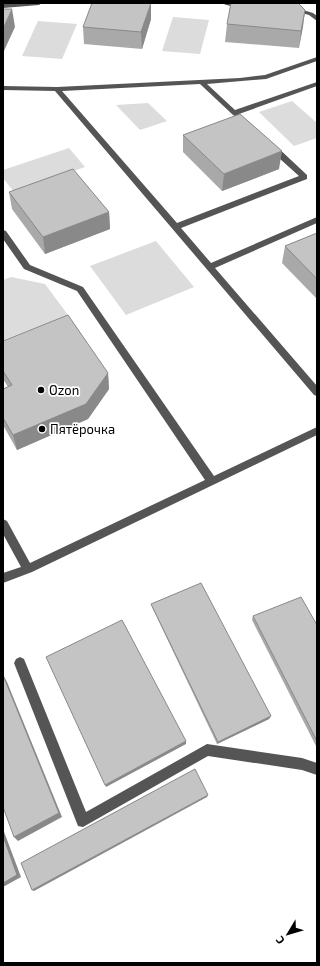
<svg xmlns="http://www.w3.org/2000/svg" width="320" height="966" font-family="'Exo 2',sans-serif">
<style>
.green{fill:#dcdcdc}
.lines{fill:none;stroke-linecap:round;stroke-linejoin:round}
.minor{fill:#555;fill-rule:evenodd}
.wall{fill:#a9a9a9}
.shaded-wall{fill:#898989}
.building{fill:#c4c4c4;stroke:#898989}
.poi-dot{fill:#000;stroke:#fff;stroke-width:1.5}
.labels{text-anchor:middle;stroke-width:3.5;stroke-linejoin:round;paint-order:stroke}
.poi-label{font-size:13px;fill:#000;stroke:#fff;text-anchor:start}
</style>
<rect width="100%" height="100%" fill="#fff"/>
<!-- green -->
<g class="green">
<path d="M 173,17 L 209,20 L 200,54 L 162,51 Z"/>
<path d="M 38,21 L 77,24 L 62,59 L 22,56 Z"/>
<path d="M 292,101 L 317,123 L 317,138 L 294,146 L 259,112 Z"/>
<path d="M 148,103 L 167,121 L 140,130 L 116,105 Z"/>
<path d="M 69,148 L 85,167 L 14,192 L 3,178 L 3,170 Z"/>
<path d="M 156,241 L 194,287 L 126,315 L 90,266 Z"/>
<path d="M 11,277 L 45,284 L 68,315 L 3,340 L 3,280 Z"/>
</g>
<g class="lines">
<!-- minor -->
<g class="minor">
<path d="M 17,3 L 42,3 L 39,5 L 3,8 L 3,4 Z"/>
<path d="M 221,3 L 241,3 L 246,5 C 240,8 227,6 221,3 Z"/>
<path d="M 293,7 L 313,13 L 317,16 L 317,21 L 309,15 L 291,10 L 291,8 Z"/>
<path d="M 317,57 L 317,61 L 266,79 L 207,84 L 235,110 L 317,82 L 317,86 L 239,114 L 251,124 L 247,126 L 232,114 L 200,84 L 62,91 L 177,223 L 299,176 L 269,149 L 269,145 L 275,145 L 307,175 L 307,179 L 181,228 L 211,263 L 317,217 L 317,223 L 215,268 L 317,386 L 317,396 L 314,395 L 55,91 L 3,90 L 3,86 L 57,87 L 240,78 L 265,75 Z"/>
<path d="M 3,230 L 6,231 L 30,265 L 83,287 L 214,476 L 317,427 L 317,435 L 32,572 L 3,583 L 3,573 L 21,567 L 3,534 L 3,519 L 7,521 L 30,563 L 205,480 L 77,291 L 24,269 L 3,239 Z"/>
<path d="M 20,657 L 24,659 L 86,812 L 207,744 L 302,758 L 317,763 L 317,775 L 302,770 L 208,756 L 83,827 L 78,826 L 14,663 L 16,659 Z"/>
</g>
</g>
<!-- wall -->
<g class="wall">
<path d="M 305,10 L 299,48 L 225,42 L 227,24 Z"/>
<path d="M 151,19 L 142,49 L 84,44 L 83,27 Z"/>
<path d="M 183,135 L 279,169 L 222,191 L 183,152 Z"/>
<path d="M 9,192 L 109,212 L 110,229 L 45,254 L 12,209 Z"/>
<path d="M 317,233 L 317,299 L 282,263 L 285,246 Z"/>
<path d="M 3,341 L 108,373 L 109,389 L 88,419 L 17,450 L 3,425 L 3,389 L 8,387 L 3,379 Z"/>
<path d="M 151,604 L 271,716 L 269,719 L 217,744 L 152,607 Z"/>
<path d="M 253,616 L 317,625 L 317,748 L 252,620 Z"/>
</g>
<!-- shaded-wall -->
<g class="shaded-wall">
<path d="M 151,3 L 151,19 L 142,49 L 141,32 Z"/>
<path d="M 12,9 L 15,27 L 3,53 L 3,29 Z"/>
<path d="M 305,10 L 303,27 L 299,48 L 301,31 Z"/>
<path d="M 282,151 L 279,169 L 222,191 L 224,174 Z"/>
<path d="M 109,212 L 110,229 L 45,254 L 43,237 Z"/>
<path d="M 108,373 L 109,389 L 88,419 L 17,450 L 13,435 Z"/>
<path d="M 3,675 L 7,682 L 62,817 L 18,841 L 14,837 Z"/>
<path d="M 271,716 L 269,719 L 217,744 L 218,742 Z"/>
<path d="M 186,741 L 186,744 L 106,787 L 105,785 Z"/>
<path d="M 208,795 L 207,797 L 34,891 L 32,890 Z"/>
<path d="M 3,829 L 21,877 L 3,887 Z"/>
</g>
<!-- building -->
<g class="building">
<path d="M 92,3 L 151,3 L 141,32 L 83,27 Z"/>
<path d="M 231,3 L 298,3 L 305,10 L 301,31 L 227,24 Z"/>
<path d="M 3,9 L 12,9 L 3,29 Z"/>
<path d="M 240,114 L 282,151 L 224,174 L 183,135 Z"/>
<path d="M 73,169 L 109,212 L 43,237 L 9,192 Z"/>
<path d="M 317,233 L 317,279 L 285,246 Z"/>
<path d="M 68,315 L 108,373 L 86,404 L 13,435 L 3,418 L 3,389 L 12,385 L 3,371 L 3,341 Z"/>
<path d="M 201,583 L 271,716 L 218,742 L 151,604 Z"/>
<path d="M 301,597 L 317,625 L 317,741 L 253,616 Z"/>
<path d="M 122,620 L 186,741 L 105,785 L 46,657 Z"/>
<path d="M 3,675 L 59,813 L 14,837 L 3,807 Z"/>
<path d="M 195,769 L 208,795 L 32,890 L 21,863 Z"/>
<path d="M 3,836 L 17,875 L 3,883 Z"/>
</g>
<!-- markers -->
<g class="poi-dot">
<circle cx="41" cy="390" r="4"/>
<circle cx="42" cy="429" r="4"/>
</g>
<g class="labels">
<!-- poi labels -->
<g class="poi-label">
<text x="49" y="395">Ozon</text>
<text x="50" y="434">Пятёрочка</text>
</g>
</g>
<!-- border -->
<rect width="320" height="966" fill="none" stroke="#000000" stroke-width="8"/>
<!-- north arrow -->
<g transform="translate(288 934) rotate(232)" stroke="#ffffff" stroke-width="3" paint-order="stroke">
<path d="M0-3L7 15L0 10L-7 15Z" fill="#000000"/>
<text y="-6" font-size="11" font-weight="bold" text-anchor="middle" fill="#000000">С</text>
</g>
</svg>
